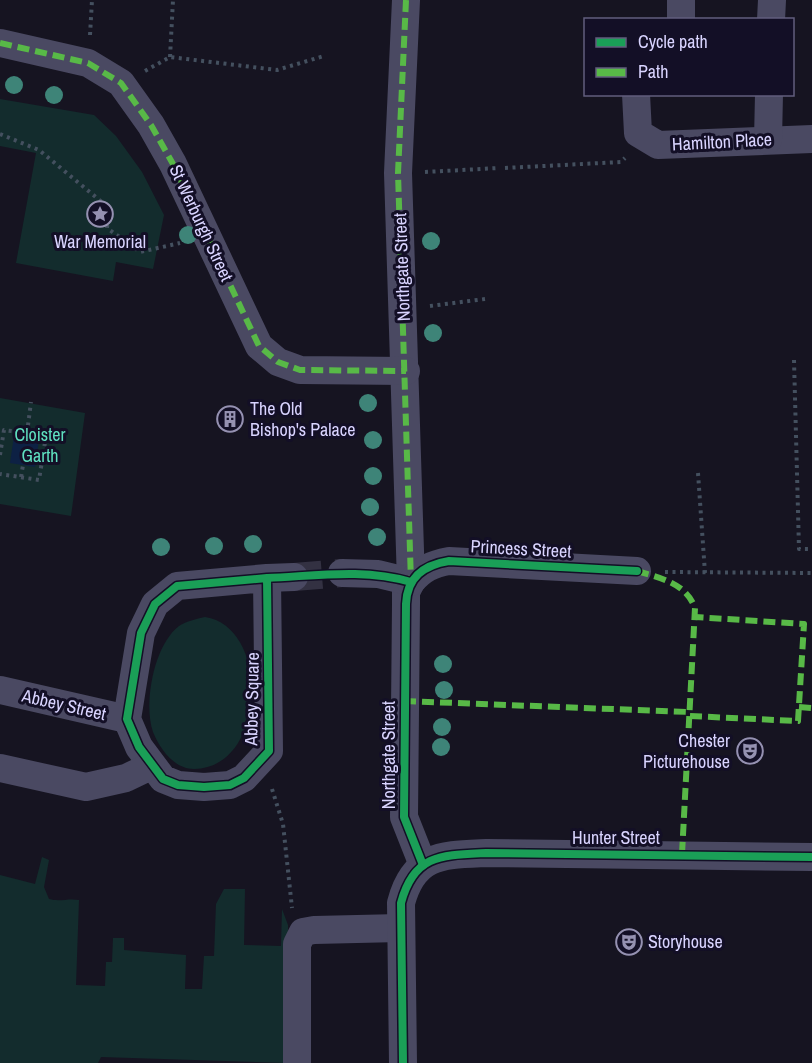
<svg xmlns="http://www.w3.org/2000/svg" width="812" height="1063" font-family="'Archivo Narrow',sans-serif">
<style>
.green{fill:#132c2d}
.water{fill:#0d2144}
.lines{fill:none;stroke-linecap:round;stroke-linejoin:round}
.minor-tunnel{stroke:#333142;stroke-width:28;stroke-dasharray:28 14;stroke-linecap:butt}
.path{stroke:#44505f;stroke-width:4;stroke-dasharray:3 4.5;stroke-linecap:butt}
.minor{stroke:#4a4962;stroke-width:28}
.quiet{stroke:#58b947;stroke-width:6;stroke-dasharray:12 6;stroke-linecap:butt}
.cycleway-casing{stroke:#130f26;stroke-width:11}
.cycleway{stroke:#1a9f57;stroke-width:8}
.tree{fill:#3e8478}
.labels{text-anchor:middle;stroke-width:6;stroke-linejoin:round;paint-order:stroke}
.street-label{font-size:18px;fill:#d9d4ff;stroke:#130f26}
.poi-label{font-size:18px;fill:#d9d4ff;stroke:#130f26;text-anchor:start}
.park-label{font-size:18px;fill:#5fe0c0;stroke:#130f26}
</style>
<rect width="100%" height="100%" fill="#161421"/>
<!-- green -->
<g class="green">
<path d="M 0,99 L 94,115 L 116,136 L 142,172 L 164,215 L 153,269 L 116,262 L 113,281 L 16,263 L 36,153 L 0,146 Z"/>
<path d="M 0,398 L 85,413 L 71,516 L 0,504 Z"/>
<path d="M 205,617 C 271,627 267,768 194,769 C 174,769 160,749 153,732 C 143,703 154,645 179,626 C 187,621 196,619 205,617 Z"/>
<path d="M 42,857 L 49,860 L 44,887 L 49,899 C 60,902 68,898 79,900 L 76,985 L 105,986 L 106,962 L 112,962 L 113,938 L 124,938 L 124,950 L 186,955 L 185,989 L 202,989 L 204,956 L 214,956 L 216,904 L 224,889 L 245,889 L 244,945 L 281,946 L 282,909 L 288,925 L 288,1063 L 101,1057 L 98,1063 L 0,1063 L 0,875 L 35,884 Z"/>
</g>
<!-- water -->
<path class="water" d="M 14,436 L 39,440 L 35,467 L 10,463 Z"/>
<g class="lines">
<!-- minor-tunnel -->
<path class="minor-tunnel" d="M 294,577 L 342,573"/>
<!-- path -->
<g class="path">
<path d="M 90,35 L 92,0"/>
<path d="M 170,57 L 173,0"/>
<path d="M 145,71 L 170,57 L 277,70 L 324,56"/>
<path d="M 0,134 L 39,150 L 109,208 L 107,228 L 140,252 L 180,243"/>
<path d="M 505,168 L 621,162 L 625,158"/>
<path d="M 425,172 L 499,168"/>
<path d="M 430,306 L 485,299"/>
<path d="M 794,360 L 799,549 L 812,549"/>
<path d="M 27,433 L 31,402"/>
<path d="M 0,455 L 4,430 L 46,436 L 39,480 L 0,474"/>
<path d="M 698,473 L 705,573"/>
<path d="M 21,477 L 23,465"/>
<path d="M 665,572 L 812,573"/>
<path d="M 272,789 L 283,824 L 292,908"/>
</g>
<!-- minor -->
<g class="minor">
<path d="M 406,0 L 398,173 L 411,582 L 406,592 L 406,604 L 404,817 L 423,865"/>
<path d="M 681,20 L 681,0"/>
<path d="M 771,20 L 772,0"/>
<path d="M 0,43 L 88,63 L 121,83 L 151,125 L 173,164 L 259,346 L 278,362 L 300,370 L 406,371"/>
<path d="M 636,94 L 638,133 L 658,145 L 812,139"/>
<path d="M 768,140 L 769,94"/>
<path d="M 342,573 L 378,574 L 411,582"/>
<path d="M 267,578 L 177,586 L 155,604 L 141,633 L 127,719 L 139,747 L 163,779 L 178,785 L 204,787 L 230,785 L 244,778 L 269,751 L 267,578 L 294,577"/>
<path d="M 411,582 C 422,569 432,564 449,561 L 637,571"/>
<path d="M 0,690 L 127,719"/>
<path d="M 0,768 L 86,787 L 126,778 L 151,766"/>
<path d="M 297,1063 L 297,944 L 303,932 L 314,930 L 400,928"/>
<path d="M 403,1063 L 401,903 C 414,854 442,855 486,853 L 812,857"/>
</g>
<!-- quiet -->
<g class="quiet">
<path d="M 406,0 L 398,173 L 411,582"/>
<path d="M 0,43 L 88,63 L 121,83 L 151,125 L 173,164 L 259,346 L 278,362 L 300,370 L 406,371"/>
<path d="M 637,571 C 660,578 686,583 695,608 L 682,854"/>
<path d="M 404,701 L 689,712"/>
<path d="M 799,707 L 812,708"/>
<path d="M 690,716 L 798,721 L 804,624 L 695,617"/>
</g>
<!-- cycleway casing -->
<g class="cycleway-casing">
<g id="cycleway">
<path d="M 267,578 L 177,586 L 155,604 L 141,633 L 127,719 L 139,747 L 163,779 L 178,785 L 204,787 L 230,785 L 244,778 L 269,751 L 267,578 C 316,576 363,568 411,582"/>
<path d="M 423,865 L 404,817 L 406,604 C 407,577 424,565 449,561 L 637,571"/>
<path d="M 403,1063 L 401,903 C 414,854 442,855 486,853 L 812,857"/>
</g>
</g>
<!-- cycleway -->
<use href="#cycleway" class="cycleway"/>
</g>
<!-- trees -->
<g class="tree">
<circle cx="14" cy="85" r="9"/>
<circle cx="54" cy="95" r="9"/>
<circle cx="188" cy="235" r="9"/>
<circle cx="431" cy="241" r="9"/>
<circle cx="433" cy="333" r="9"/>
<circle cx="368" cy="403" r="9"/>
<circle cx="373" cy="440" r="9"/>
<circle cx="373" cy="476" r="9"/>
<circle cx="370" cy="507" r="9"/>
<circle cx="377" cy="537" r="9"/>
<circle cx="253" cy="544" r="9"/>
<circle cx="214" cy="546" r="9"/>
<circle cx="161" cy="547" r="9"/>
<circle cx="443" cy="664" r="9"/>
<circle cx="444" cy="690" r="9"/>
<circle cx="442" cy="727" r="9"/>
<circle cx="441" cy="747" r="9"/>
</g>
<!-- icons -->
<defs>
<g id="sight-ring" transform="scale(1.35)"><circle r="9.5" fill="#130f26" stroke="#9591b1" stroke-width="1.5"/><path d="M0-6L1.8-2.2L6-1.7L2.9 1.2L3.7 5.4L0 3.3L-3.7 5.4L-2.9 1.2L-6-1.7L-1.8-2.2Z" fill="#9591b1"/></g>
<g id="building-ring" transform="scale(1.35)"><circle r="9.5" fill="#130f26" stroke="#9591b1" stroke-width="1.5"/><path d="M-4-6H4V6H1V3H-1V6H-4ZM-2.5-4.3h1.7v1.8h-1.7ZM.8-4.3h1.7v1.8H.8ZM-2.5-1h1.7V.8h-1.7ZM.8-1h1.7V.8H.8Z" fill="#9591b1"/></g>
<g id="theatre-ring" transform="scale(1.35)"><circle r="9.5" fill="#130f26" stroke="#9591b1" stroke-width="1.5"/><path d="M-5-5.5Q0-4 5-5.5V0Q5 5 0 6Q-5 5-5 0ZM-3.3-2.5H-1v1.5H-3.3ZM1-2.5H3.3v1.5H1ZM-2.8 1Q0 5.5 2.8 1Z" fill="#9591b1"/></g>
</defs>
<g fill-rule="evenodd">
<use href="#sight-ring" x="100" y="214"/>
<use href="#building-ring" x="230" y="419"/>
<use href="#theatre-ring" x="750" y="751"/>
<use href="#theatre-ring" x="629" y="942"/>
</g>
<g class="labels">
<!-- street labels -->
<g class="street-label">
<text transform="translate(722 142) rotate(-3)" y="6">Hamilton Place</text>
<text transform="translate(201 223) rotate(65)" y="6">St Werburgh Street</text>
<text transform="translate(402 267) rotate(-92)" y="6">Northgate Street</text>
<text transform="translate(521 549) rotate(3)" y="6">Princess Street</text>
<text transform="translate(252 699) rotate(-89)" y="6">Abbey Square</text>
<text transform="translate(64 705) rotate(13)" y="6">Abbey Street</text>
<text transform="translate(389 755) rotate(-90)" y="6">Northgate Street</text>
<text x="616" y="844">Hunter Street</text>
</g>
<!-- poi labels -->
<g class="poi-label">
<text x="100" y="248" text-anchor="middle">War Memorial</text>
<text x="250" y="415">The Old<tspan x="250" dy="21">Bishop's Palace</tspan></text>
<text x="730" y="747" text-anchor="end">Chester<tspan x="730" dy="21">Picturehouse</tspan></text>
<text x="648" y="948">Storyhouse</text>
</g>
<!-- park labels -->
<g class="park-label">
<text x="40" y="441">Cloister<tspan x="40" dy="21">Garth</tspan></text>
</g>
</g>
<!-- legend -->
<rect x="584" y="18" width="210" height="78" fill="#130f26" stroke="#625e7d" stroke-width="1.5"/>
<rect x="596" y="38" width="30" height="9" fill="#1a9f57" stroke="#625e7d" stroke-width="1.5"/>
<text x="638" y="48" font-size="18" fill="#d9d4ff">Cycle path</text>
<rect x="596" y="68" width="30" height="9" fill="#58b947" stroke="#625e7d" stroke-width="1.5"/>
<text x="638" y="78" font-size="18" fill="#d9d4ff">Path</text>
</svg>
